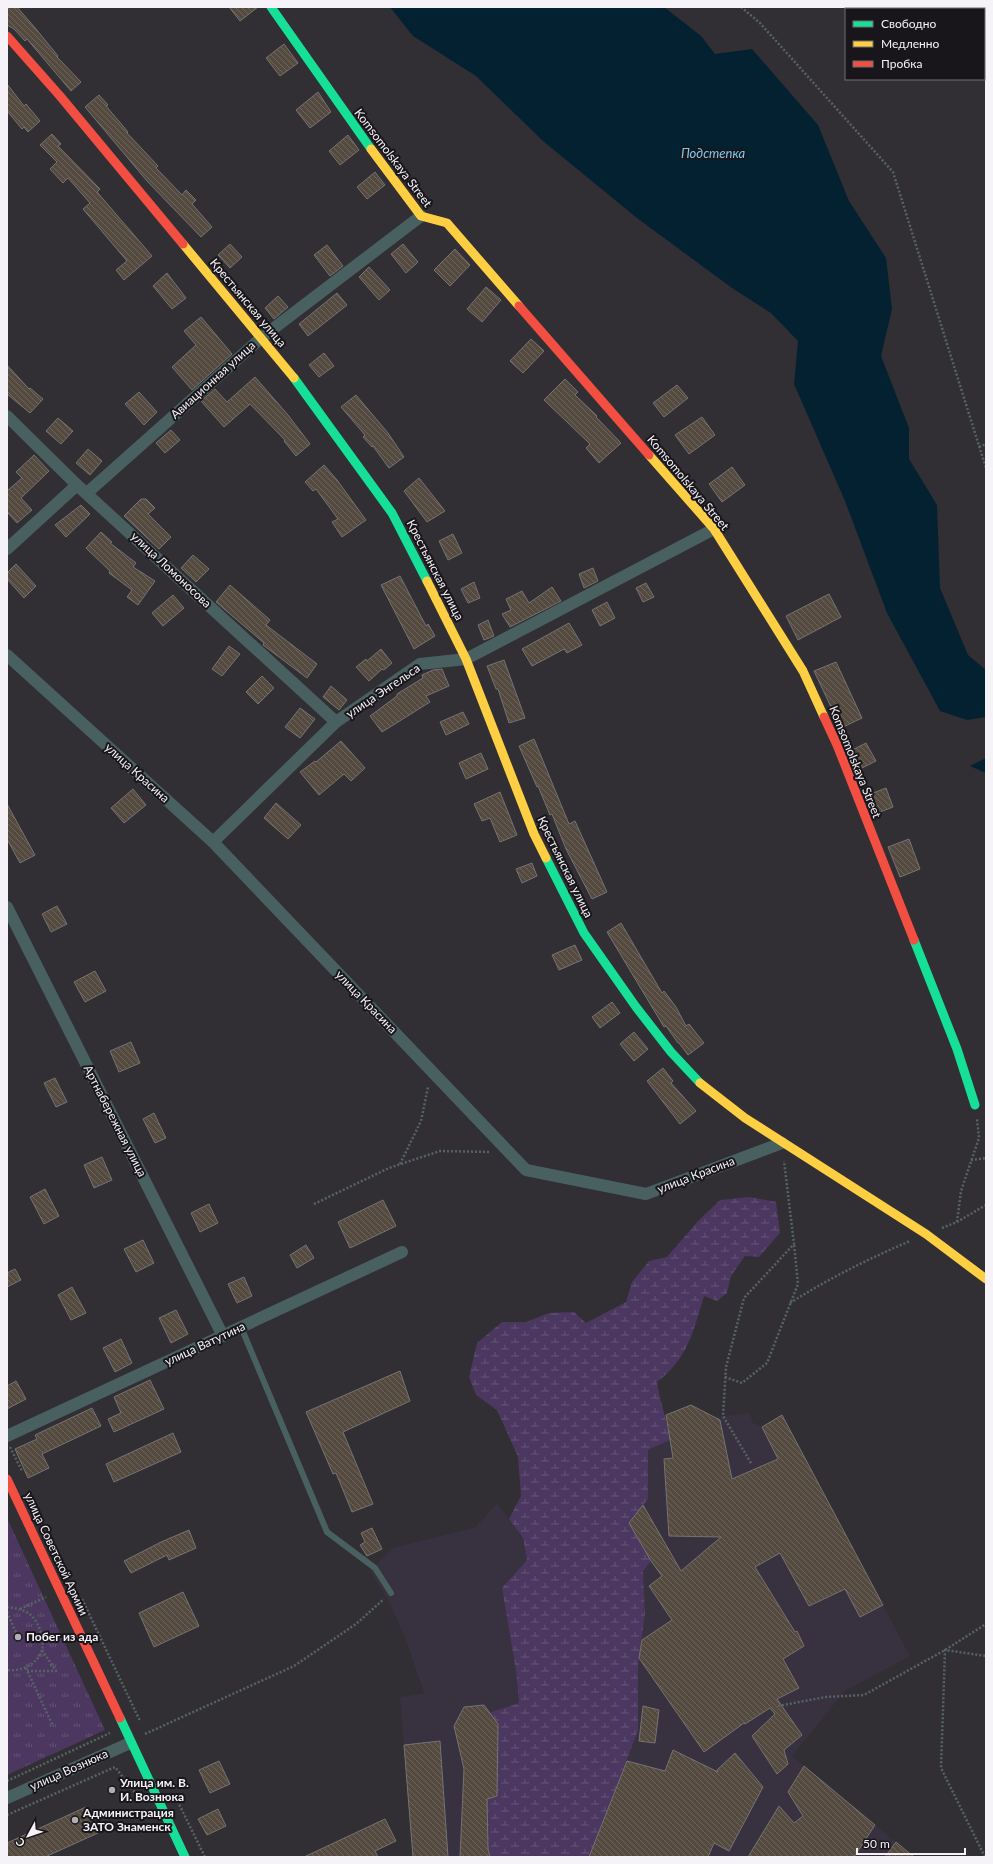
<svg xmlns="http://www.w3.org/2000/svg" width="993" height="1864" font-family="Lato,sans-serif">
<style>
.built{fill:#38313f}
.wetland{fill:url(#wetland-marsh)}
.park{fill:url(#park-tufts)}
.water{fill:#042131}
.building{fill:url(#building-back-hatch);stroke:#767373}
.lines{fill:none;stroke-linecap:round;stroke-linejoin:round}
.path{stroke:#566465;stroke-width:2.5;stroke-dasharray:2 2;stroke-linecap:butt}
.lane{stroke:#486160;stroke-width:6}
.street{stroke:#486160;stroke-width:12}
.fast{stroke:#16e098;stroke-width:9}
.slow{stroke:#ffcf43;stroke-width:9}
.jam{stroke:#f24e42;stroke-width:9}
.poi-dot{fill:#b0adb3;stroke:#18161a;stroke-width:1.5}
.labels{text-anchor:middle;stroke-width:4;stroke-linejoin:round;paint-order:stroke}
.street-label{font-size:12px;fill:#f5f2f8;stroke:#18161a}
.poi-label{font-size:12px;font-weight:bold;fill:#f5f2f8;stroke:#18161a;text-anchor:start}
.water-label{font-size:13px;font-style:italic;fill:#7cc9f1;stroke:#18161a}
</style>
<defs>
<pattern id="wetland-marsh" width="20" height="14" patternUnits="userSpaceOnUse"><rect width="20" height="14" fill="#4c3760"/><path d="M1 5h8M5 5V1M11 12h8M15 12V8" fill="none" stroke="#665478"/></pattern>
<pattern id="park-tufts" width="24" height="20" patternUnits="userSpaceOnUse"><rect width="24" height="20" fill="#4c3760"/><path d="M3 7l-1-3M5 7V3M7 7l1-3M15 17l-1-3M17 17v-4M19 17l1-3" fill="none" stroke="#665478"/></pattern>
<pattern id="building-back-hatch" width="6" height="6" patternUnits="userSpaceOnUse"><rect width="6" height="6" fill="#544a3f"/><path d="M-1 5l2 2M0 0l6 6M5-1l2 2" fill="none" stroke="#6d655c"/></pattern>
</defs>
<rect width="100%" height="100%" fill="#312e34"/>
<!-- built -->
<g class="built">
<path d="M 691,1405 L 714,1417 L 750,1413 L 753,1423 L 762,1427 L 782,1415 L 910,1656 L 845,1691 L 792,1756 L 914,1857 L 589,1857 L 638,1731 L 638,1666 L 645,1614 L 643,1571 L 651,1561 L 629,1523 L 648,1499 L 648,1450 L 670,1440 L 666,1415 Z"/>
<path d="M 497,1503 L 523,1538 L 527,1560 L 502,1588 L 516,1671 L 519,1703 L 498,1724 L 497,1796 L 487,1799 L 488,1849 L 490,1857 L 413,1857 L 400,1697 L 424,1693 L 406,1640 L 390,1603 L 370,1571 L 393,1548 L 476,1527 Z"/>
</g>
<!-- wetland -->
<path class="wetland" d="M 750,1197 L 776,1202 L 780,1233 L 759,1257 L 745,1256 L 731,1276 L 727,1293 L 717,1301 L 704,1296 C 693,1332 688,1358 657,1382 C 660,1402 667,1420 670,1440 L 648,1450 L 648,1499 L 629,1523 L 651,1561 L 643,1571 L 645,1614 L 638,1666 L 638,1731 L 589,1857 L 490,1857 L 488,1849 L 487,1799 L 497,1796 L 498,1724 L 489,1713 L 519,1703 L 516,1671 L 502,1588 L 527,1560 L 523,1538 L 509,1519 L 521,1496 L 518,1457 L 497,1410 L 476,1395 L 469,1377 L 477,1343 L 502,1322 L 526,1322 L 549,1313 L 574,1312 L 586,1323 L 626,1302 L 632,1282 L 649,1261 L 667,1257 L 698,1221 L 720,1200 Z"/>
<!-- park -->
<path class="park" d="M 7,1518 L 105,1730 L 7,1775 Z"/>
<!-- water -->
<g class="water">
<path d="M 390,7 L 664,7 L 701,36 L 715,54 L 752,49 L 818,125 L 849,201 L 886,258 L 892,309 L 881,356 L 909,428 L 909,459 L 937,505 L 940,588 L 968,655 L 986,670 L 986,717 L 967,720 L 940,711 L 887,613 L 845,501 L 794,384 L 798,341 L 771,313 L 732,288 L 637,218 L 543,141 L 476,76 L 413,36 Z"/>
<path d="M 986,758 L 986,773 L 970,766 Z"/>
</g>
<!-- building -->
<g class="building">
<path d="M 7,7 L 17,7 L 36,29 L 58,56 L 57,57 L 81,82 L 71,91 L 27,39 L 25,41 L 14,29 L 7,25 Z"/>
<path d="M 229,7 L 258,7 L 240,21 Z"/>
<path d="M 284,44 L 298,63 L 280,76 L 266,58 Z"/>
<path d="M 7,84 L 24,106 L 26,104 L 40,121 L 28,132 L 24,127 L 22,129 L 7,111 Z"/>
<path d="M 318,92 L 331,112 L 310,128 L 296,110 Z"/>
<path d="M 99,95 L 108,105 L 106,106 L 128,132 L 127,133 L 158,166 L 156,168 L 182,195 L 186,190 L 196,200 L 192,204 L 212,227 L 201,237 L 147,181 L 85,107 Z"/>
<path d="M 52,134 L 61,144 L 58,146 L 100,189 L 97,192 L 152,256 L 124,280 L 116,270 L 127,261 L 83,209 L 90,203 L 68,178 L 63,183 L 50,169 L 57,162 L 40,145 Z"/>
<path d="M 348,135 L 359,150 L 340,165 L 329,151 Z"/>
<path d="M 375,172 L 385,185 L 367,199 L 357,187 Z"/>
<path d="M 230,244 L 242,257 L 230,268 L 218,255 Z"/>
<path d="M 403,244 L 418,262 L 406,273 L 391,254 Z"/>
<path d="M 327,245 L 343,266 L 330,276 L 314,255 Z"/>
<path d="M 455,249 L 470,265 L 450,286 L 434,270 Z"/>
<path d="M 369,267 L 390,290 L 379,300 L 359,277 Z"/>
<path d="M 167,273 L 186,298 L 172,309 L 153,286 Z"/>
<path d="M 486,287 L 501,300 L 482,322 L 467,309 Z"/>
<path d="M 337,293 L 347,305 L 308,336 L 299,324 Z"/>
<path d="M 278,296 L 288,307 L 274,319 L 265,308 Z"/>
<path d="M 201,317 L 232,354 L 192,390 L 172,367 L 196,345 L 184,331 Z"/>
<path d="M 531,339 L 544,351 L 523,373 L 510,361 Z"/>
<path d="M 324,353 L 334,366 L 319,377 L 309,365 Z"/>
<path d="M 7,365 L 29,389 L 30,388 L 43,399 L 30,413 L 7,394 Z"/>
<path d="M 255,377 L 288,415 L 310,444 L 296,456 L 284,441 L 285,440 L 250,404 L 224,427 L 201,401 L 215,389 L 227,402 Z"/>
<path d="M 565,379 L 578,392 L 575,395 L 597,416 L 596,417 L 621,443 L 599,463 L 586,448 L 590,444 L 544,400 Z"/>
<path d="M 677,385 L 688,398 L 664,417 L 653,403 Z"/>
<path d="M 139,392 L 157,412 L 144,425 L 125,404 Z"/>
<path d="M 356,395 L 388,433 L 404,457 L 389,468 L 373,446 L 372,447 L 363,437 L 365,435 L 341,407 Z"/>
<path d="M 702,417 L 715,435 L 689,454 L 675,435 Z"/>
<path d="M 58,418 L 73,431 L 61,444 L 46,431 Z"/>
<path d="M 171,430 L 180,440 L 165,453 L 156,443 Z"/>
<path d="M 88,449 L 102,461 L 90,475 L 76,463 Z"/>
<path d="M 34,455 L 49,471 L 21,498 L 32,510 L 17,523 L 7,512 L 7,491 L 22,478 L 16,472 Z"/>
<path d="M 324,465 L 337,480 L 366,520 L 342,537 L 332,522 L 338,519 L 316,489 L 313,491 L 305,482 Z"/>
<path d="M 732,467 L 745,485 L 722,502 L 709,484 Z"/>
<path d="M 419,478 L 445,511 L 427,522 L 404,491 Z"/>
<path d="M 141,499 L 146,499 L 155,508 L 148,514 L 171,537 L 159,549 L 124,516 Z"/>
<path d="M 81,505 L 90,514 L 66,537 L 55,525 Z"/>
<path d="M 101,532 L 112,542 L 110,543 L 136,563 L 133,567 L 155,581 L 138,605 L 127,597 L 132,590 L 109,573 L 110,571 L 86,548 Z"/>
<path d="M 453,534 L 462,553 L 448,560 L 439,541 Z"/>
<path d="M 193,555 L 209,569 L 196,582 L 181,568 Z"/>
<path d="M 16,564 L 36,586 L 24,598 L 7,579 L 7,573 Z"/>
<path d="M 593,568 L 598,581 L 584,588 L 579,574 Z"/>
<path d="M 400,576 L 426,626 L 428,624 L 435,636 L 414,649 L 381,585 Z"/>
<path d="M 474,582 L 480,598 L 468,603 L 461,589 Z"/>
<path d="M 646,583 L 654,597 L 643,602 L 636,588 Z"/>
<path d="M 230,585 L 270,620 L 266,625 L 317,664 L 307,678 L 263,645 L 264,643 L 216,602 Z"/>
<path d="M 552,587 L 561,601 L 510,627 L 502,614 L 511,610 L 506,599 L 522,591 L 529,603 Z"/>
<path d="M 829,594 L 841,617 L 798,640 L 786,616 Z"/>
<path d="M 173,595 L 184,608 L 163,626 L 152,613 Z"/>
<path d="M 607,602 L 615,618 L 600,626 L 592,610 Z"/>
<path d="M 488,620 L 494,636 L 484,640 L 478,625 Z"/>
<path d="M 569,623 L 582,645 L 567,653 L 564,649 L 532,666 L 522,649 Z"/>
<path d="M 229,646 L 240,654 L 222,676 L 212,669 Z"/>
<path d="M 381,649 L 392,663 L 384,670 L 382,669 L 369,681 L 356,667 L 366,659 L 367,661 Z"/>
<path d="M 504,660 L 525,718 L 509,723 L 498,689 L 496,689 L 487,666 Z"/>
<path d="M 836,662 L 862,718 L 841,728 L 814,671 Z"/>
<path d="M 442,669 L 449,686 L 426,696 L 430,702 L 382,732 L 370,716 L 397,696 L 397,694 L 423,678 L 422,675 L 433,670 Z"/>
<path d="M 262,676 L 274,688 L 258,704 L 246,692 Z"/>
<path d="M 331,686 L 347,700 L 339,710 L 323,697 Z"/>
<path d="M 300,708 L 315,719 L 300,738 L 285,727 Z"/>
<path d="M 463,712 L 469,724 L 446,735 L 440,722 Z"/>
<path d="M 534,739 L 569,824 L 575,821 L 607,892 L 592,899 L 566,849 L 552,814 L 550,815 L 538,786 L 537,787 L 519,746 Z"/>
<path d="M 341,741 L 365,768 L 351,781 L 344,774 L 319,795 L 300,772 L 315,761 L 316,762 Z"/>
<path d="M 866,743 L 876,761 L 858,770 L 850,751 Z"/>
<path d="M 481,753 L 488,769 L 466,779 L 459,763 Z"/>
<path d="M 886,788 L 893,807 L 875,814 L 868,795 Z"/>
<path d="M 133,789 L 146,805 L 124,823 L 111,808 Z"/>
<path d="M 500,792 L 517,835 L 500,842 L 490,818 L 482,821 L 474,804 Z"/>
<path d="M 276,803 L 301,825 L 288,839 L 264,818 Z"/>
<path d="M 7,804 L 35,855 L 20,863 L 7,839 Z"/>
<path d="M 909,839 L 920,869 L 900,877 L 888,847 Z"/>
<path d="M 532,863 L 537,876 L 522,883 L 516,869 Z"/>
<path d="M 57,906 L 67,924 L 51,932 L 42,914 Z"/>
<path d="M 621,923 L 662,993 L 664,991 L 676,1007 L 686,1026 L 689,1024 L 704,1043 L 688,1055 L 679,1043 L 678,1043 L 666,1026 L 664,1027 L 607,932 Z"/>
<path d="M 575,945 L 582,960 L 559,970 L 552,955 Z"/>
<path d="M 95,971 L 106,991 L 85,1002 L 74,982 Z"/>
<path d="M 612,1002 L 620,1013 L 600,1028 L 592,1017 Z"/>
<path d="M 634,1032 L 648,1049 L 634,1061 L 620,1044 Z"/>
<path d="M 131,1042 L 140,1063 L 119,1072 L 110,1051 Z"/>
<path d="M 663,1068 L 673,1081 L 671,1083 L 696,1111 L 680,1124 L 647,1081 Z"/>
<path d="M 55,1078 L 67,1102 L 56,1107 L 44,1083 Z"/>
<path d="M 154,1113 L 166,1138 L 155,1143 L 143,1119 Z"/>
<path d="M 102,1157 L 112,1180 L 94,1188 L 84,1165 Z"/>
<path d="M 45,1189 L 59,1216 L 44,1224 L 30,1197 Z"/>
<path d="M 383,1200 L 396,1226 L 350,1248 L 338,1222 Z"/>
<path d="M 209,1204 L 218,1223 L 200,1232 L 191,1213 Z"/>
<path d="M 143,1240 L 154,1263 L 136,1272 L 124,1249 Z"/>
<path d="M 306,1245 L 314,1258 L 297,1268 L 290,1255 Z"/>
<path d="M 15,1269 L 21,1280 L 7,1287 L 7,1273 Z"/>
<path d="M 244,1277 L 252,1296 L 237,1303 L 228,1284 Z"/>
<path d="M 72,1287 L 86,1313 L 71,1320 L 58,1295 Z"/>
<path d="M 176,1310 L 188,1334 L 171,1343 L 159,1318 Z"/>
<path d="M 121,1339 L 132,1363 L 115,1372 L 103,1348 Z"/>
<path d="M 400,1371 L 410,1401 L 343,1432 L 373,1504 L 352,1512 L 336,1473 L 333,1474 L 306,1412 Z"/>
<path d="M 150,1380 L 164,1409 L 114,1432 L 108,1419 L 121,1413 L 114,1397 Z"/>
<path d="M 16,1381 L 26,1399 L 7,1409 L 7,1386 Z"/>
<path d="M 691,1405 L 720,1420 L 732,1479 L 778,1459 L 762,1427 L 782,1415 L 883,1605 L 860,1617 L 845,1589 L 809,1606 L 780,1553 L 755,1567 L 795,1632 L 797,1631 L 804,1646 L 783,1659 L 799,1688 L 777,1699 L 802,1735 L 784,1750 L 788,1764 L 777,1774 L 752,1736 L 775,1714 L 770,1708 L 745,1724 L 744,1723 L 704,1752 L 639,1658 L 642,1640 L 672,1620 L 649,1586 L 662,1576 L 651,1561 L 629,1523 L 643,1505 L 681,1571 L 721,1537 L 669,1536 L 664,1459 L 673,1458 L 666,1415 Z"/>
<path d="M 92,1408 L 101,1426 L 42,1454 L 49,1468 L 28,1478 L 15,1449 L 37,1439 L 35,1435 Z"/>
<path d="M 173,1433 L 181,1452 L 114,1482 L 106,1464 Z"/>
<path d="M 372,1528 L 382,1549 L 367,1556 L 360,1545 L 365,1542 L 361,1533 Z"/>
<path d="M 189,1530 L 196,1548 L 169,1560 L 167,1555 L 131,1573 L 124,1561 L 161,1542 Z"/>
<path d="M 183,1592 L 199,1626 L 154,1647 L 139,1613 Z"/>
<path d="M 484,1705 L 498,1724 L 497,1796 L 487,1799 L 488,1849 L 490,1857 L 460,1857 L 464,1769 L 454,1726 L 464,1707 Z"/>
<path d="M 643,1706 L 659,1710 L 655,1743 L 639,1741 Z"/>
<path d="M 440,1741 L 448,1857 L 413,1857 L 404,1745 Z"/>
<path d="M 673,1750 L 718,1772 L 717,1770 L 735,1753 L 763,1787 L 729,1851 L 714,1843 L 708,1857 L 589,1857 L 627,1761 L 665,1771 Z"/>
<path d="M 219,1761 L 230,1784 L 210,1793 L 199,1770 Z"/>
<path d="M 804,1766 L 875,1825 L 854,1857 L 748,1857 L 779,1806 L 794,1823 L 803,1816 L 788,1792 Z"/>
<path d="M 86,1807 L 98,1833 L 45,1857 L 7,1857 L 7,1843 Z"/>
<path d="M 218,1809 L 226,1826 L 207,1835 L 198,1819 Z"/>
<path d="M 385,1819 L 396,1841 L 375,1851 L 378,1857 L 304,1857 Z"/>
<path d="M 896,1842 L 914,1857 L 885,1857 Z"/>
</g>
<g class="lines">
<!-- path -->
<g class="path">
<path d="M 741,7 L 760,23 L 893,172 L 986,468"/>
<path d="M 979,447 L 986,444"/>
<path d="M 971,1160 L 986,1158"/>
<path d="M 400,1164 L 421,1121 L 428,1087"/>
<path d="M 314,1204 L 389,1168 L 440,1151 L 491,1152"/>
<path d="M 957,1222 L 961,1191 L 979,1138 L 977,1119"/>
<path d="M 942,1228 L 957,1222 L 986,1205"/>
<path d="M 790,1303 C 828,1279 868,1259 910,1241"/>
<path d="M 725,1377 L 742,1383 L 767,1363 L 798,1284 L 794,1244"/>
<path d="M 10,1447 L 22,1471"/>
<path d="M 751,1463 L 723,1416 L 726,1367 L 744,1298 L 794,1244 L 784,1161"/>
<path d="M 82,1599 L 140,1721"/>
<path d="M 7,1607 C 14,1608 22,1609 28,1613 C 38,1619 45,1638 42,1650 C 38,1664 21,1672 7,1670"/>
<path d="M 20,1609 L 46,1597"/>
<path d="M 7,1612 L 18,1637"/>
<path d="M 26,1668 L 52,1724"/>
<path d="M 27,1671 L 56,1671 L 42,1650"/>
<path d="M 778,1706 L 826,1697 L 864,1695 L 945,1650 L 986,1624"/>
<path d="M 145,1734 L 294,1666 L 356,1624 L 384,1599"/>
<path d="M 7,1781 L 110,1733"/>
<path d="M 174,1794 L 205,1857"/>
<path d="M 7,1815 L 115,1767 L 137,1795"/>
<path d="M 985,1857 L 941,1768 L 945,1650 L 986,1656"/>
</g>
<!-- lane -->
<path class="lane" d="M 241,1327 L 327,1532 L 375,1568 L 391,1593"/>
<!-- street -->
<g class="street">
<path d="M 7,416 L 77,485 L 336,722"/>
<path d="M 87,493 L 261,338 L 421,216"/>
<path d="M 7,549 L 77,485"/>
<path d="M 7,655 L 213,842 L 526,1170 L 646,1194 L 782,1143"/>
<path d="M 213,842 L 336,722 L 420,664 L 466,659 L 714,529"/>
<path d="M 7,907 L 223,1336"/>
<path d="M 7,1436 L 402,1252"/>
<path d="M 7,1798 L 130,1743"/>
</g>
<!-- fast -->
<g class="fast">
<path d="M 271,7 L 371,149"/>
<path d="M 294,378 L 392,513 L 427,581"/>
<path d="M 546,858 L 584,933 L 636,1007 L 671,1052 L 700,1083"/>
<path d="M 914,940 L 957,1049 L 975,1105"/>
<path d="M 120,1718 L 185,1857"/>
</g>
<!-- slow -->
<g class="slow">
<path d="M 371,149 L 421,216 L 447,223 L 519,306"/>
<path d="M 183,244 L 294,378"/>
<path d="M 649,455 L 714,529 L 803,671 L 824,717"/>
<path d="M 427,581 L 466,659 L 534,834 L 546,858"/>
<path d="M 700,1083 L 745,1118 L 926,1234 L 986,1279"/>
</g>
<!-- jam -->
<g class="jam">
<path d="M 7,36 L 60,96 L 183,244"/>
<path d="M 519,306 L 649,455"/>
<path d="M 824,717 L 837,745 L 914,940"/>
<path d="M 7,1479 L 120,1718"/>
</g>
</g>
<!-- markers -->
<g class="poi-dot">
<circle cx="18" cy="1637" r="4"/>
<circle cx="112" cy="1790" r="4"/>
<circle cx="75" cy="1820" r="4"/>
</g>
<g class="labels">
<!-- street labels -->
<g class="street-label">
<text transform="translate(393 158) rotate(53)" y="4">Komsomolskaya Street</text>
<text transform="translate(248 303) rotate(50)" y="4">Крестьянская улица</text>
<text transform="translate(213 380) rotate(-42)" y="4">Авиационная улица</text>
<text transform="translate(688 483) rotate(50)" y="4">Komsomolskaya Street</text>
<text transform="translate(171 570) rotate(43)" y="4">улица Ломоносова</text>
<text transform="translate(435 570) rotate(63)" y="4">Крестьянская улица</text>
<text transform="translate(383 691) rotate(-34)" y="4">улица Энгельса</text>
<text transform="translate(855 762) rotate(68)" y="4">Komsomolskaya Street</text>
<text transform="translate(137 773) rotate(42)" y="4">улица Красина</text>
<text transform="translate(565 867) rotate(64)" y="4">Крестьянская улица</text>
<text transform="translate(366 1002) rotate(46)" y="4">улица Красина</text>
<text transform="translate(115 1121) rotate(63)" y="4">Артнабережная улица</text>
<text transform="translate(696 1175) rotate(-21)" y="4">улица Красина</text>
<text transform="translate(205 1344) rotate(-25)" y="4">улица Ватутина</text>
<text transform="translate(56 1554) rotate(65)" y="4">улица Советской Армии</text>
<text transform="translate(69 1770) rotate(-24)" y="4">улица Вознюка</text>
</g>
<!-- poi labels -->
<g class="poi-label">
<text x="26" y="1641">Побег из ада</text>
<text x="120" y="1787">Улица им. В.<tspan x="120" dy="14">И. Вознюка</tspan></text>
<text x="83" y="1817">Администрация<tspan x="83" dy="14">ЗАТО Знаменск</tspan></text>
</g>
<!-- water labels -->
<g class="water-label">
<text x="713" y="158">Подстепка</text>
</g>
</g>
<!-- border -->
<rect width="993" height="1864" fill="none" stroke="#f5f2f8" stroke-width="16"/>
<!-- legend -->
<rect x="845" y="8" width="140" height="72" fill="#18161a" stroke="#706e73"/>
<rect x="853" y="21" width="20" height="6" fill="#16e098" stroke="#706e73"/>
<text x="881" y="28" font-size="12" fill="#f5f2f8">Свободно</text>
<rect x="853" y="41" width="20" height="6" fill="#ffcf43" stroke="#706e73"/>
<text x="881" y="48" font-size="12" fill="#f5f2f8">Медленно</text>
<rect x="853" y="61" width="20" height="6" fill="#f24e42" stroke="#706e73"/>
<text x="881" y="68" font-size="12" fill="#f5f2f8">Пробка</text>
<!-- north arrow -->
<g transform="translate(28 1836) rotate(230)" stroke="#18161a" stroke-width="3" paint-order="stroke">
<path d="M0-3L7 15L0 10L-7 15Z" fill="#f5f2f8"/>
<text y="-6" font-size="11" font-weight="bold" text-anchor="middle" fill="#f5f2f8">С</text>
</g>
<!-- scale -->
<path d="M857 1848v6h108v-6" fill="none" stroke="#f5f2f8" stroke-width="2"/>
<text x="863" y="1848" font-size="12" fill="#f5f2f8" stroke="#18161a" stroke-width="3" paint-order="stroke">50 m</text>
</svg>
